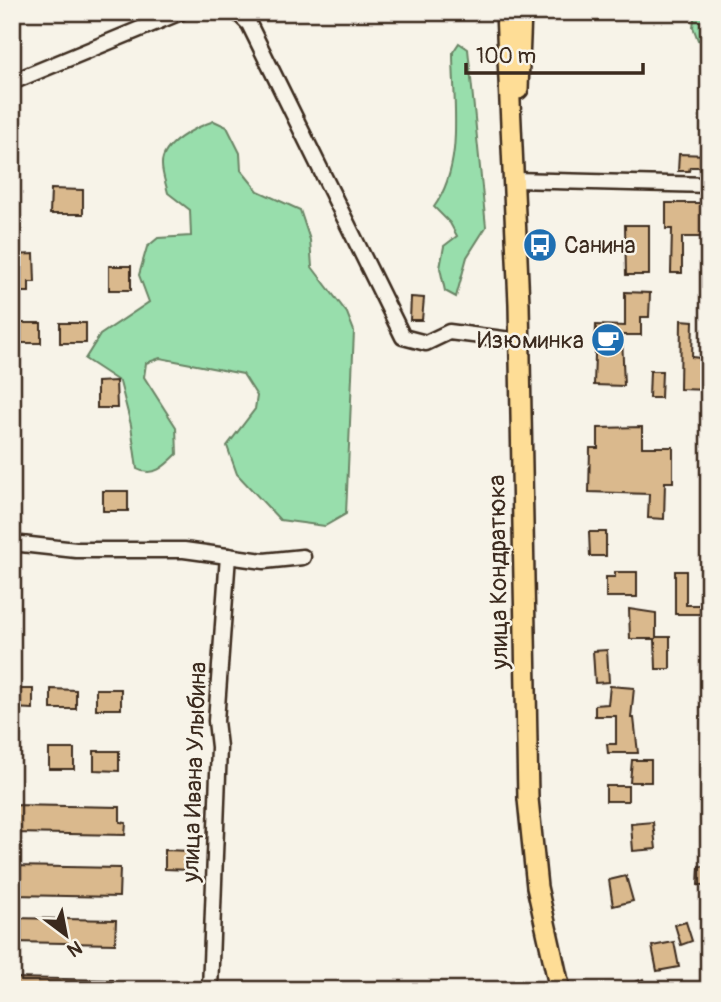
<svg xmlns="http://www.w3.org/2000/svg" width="721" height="1002" font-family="Pangolin,sans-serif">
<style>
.green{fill:#98deac;stroke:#6a8465;stroke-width:2}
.building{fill:#dab98d;stroke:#3b2a1e;stroke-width:2}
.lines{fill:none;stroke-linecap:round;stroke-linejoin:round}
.minor-casing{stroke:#3b2a1e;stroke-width:19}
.major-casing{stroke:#3b2a1e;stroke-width:24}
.minor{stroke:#f7f3e8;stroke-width:14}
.major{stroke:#fedd96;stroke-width:19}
.labels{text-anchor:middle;stroke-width:5;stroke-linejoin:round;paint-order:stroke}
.poi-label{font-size:24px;fill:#3b2a1e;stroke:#f7f3e8;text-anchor:start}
.street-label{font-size:24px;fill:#3b2a1e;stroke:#f7f3e8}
</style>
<rect width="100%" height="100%" fill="#f7f3e8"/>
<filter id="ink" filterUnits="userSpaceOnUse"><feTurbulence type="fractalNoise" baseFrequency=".0143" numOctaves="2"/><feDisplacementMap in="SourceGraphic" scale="14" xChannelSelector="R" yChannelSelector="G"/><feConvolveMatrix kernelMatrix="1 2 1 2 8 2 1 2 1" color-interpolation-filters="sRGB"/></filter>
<g filter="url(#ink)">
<!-- green -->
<g class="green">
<path d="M 695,12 L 709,12 L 709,42 L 698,40 L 693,27 Z"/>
<path d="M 459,43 L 468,49 L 486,227 L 467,257 L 456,297 L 445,291 L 440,268 L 444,246 L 457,236 L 450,223 L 434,207 C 465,163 453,103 453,52 Z"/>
<path d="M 214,121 L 227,127 L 240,153 L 241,170 L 258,191 L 300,210 L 310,240 L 312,267 L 347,313 L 354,331 L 346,514 L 325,526 L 280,520 L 237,474 L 227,446 L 255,409 L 257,396 L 243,374 L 160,358 L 146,363 L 144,377 L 176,427 L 177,454 C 165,466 153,478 137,469 L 131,425 L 120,382 L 85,359 L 100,335 L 149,302 L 139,275 L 147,247 L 158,238 L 191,236 L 190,210 L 168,193 C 166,184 162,174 162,165 C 161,144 196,127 214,121 Z"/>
</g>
<!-- building -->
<g class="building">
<path d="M 679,154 L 709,155 L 709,167 L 690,167 L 689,171 L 678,171 Z"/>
<path d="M 51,189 L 83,190 L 83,214 L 50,214 Z"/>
<path d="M 666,203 L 709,203 L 709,237 L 682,237 L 682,273 L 671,273 L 672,229 L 666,229 Z"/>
<path d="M 625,225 L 649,225 L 649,275 L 626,275 Z"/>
<path d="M 34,254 L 35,282 L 29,282 L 29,292 L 12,292 L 12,255 Z"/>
<rect x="109" y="266" width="22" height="24"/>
<path d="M 625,292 L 650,293 L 649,317 L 641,317 L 641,335 L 622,335 L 624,386 L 594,385 L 596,325 L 625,326 Z"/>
<path d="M 411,297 L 424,298 L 422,320 L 410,320 Z"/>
<path d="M 681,320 L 693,321 L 692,357 L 709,359 L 709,390 L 680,389 Z"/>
<rect x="15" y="323" width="26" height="20"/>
<rect x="60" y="323" width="26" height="20"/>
<path d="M 650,371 L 662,371 L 661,398 L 649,398 Z"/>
<path d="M 116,381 L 117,408 L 97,408 L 97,382 Z"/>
<path d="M 642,427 L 642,447 L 673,447 L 673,482 L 665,482 L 664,519 L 648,518 L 649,494 L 589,492 L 590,448 L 598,448 L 598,428 Z"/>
<rect x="103" y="491" width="25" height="20"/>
<path d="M 589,532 L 606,532 L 606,556 L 590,556 Z"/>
<path d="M 675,571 L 686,571 L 686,605 L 702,605 L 702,614 L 675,614 Z"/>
<path d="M 615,572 L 637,572 L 637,597 L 606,597 L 606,577 L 615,577 Z"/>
<path d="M 629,609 L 656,613 L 656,637 L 670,637 L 670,669 L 656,669 L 655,639 L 630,639 Z"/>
<path d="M 607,650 L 609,682 L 595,683 L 593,651 Z"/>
<path d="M 610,686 L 634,688 L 631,718 L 634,718 L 638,753 L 608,753 L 607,744 L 616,744 L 616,716 L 595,716 L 595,705 L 608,704 Z"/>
<path d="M 12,689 L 33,689 L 33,709 L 12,708 Z"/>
<path d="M 51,689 L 76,690 L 76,709 L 51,709 Z"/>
<rect x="96" y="689" width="25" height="20"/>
<rect x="49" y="749" width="25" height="20"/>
<path d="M 94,751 L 119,751 L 119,771 L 94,770 Z"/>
<path d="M 632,760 L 651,760 L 651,782 L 630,782 Z"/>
<rect x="606" y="786" width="22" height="15"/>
<path d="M 12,805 L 120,807 L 120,822 L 126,823 L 125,835 L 12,833 Z"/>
<path d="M 653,822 L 656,849 L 633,851 L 631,824 Z"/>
<path d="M 165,850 L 191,851 L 190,870 L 165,869 Z"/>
<path d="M 12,866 L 120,868 L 119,897 L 12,895 Z"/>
<path d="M 699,866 L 709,867 L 709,885 L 698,885 Z"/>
<path d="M 626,876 L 633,901 L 613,906 L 609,880 Z"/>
<path d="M 12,918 L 116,920 L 115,944 L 12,942 Z"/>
<path d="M 686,922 L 692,941 L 681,945 L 675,925 Z"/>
<path d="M 674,942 L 679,967 L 657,971 L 652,946 Z"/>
<path d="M 12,978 L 113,980 L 113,990 L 12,990 Z"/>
<path d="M 643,979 L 647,990 L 617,990 L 617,989 Z"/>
</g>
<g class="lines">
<!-- minor casing -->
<g class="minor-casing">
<g id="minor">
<path d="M 237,12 L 249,24 L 403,337 L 426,343 L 449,332 L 520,341"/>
<path d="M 12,82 L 181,12"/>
<path d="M 514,180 L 709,185"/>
<path d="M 12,543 L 76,550 L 184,550 L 264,561 L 303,557"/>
<path d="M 210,990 L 219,747 L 216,721 L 228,556"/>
</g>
</g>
<!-- major casing -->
<g class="major-casing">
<g id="major">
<path d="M 506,12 L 519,304 L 528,799 L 537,887 L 560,990"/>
<path d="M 518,89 L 521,12"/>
</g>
</g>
<!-- minor -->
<use href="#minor" class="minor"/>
<!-- major -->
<use href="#major" class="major"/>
</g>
</g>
<!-- icons -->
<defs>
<g id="bus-disc" transform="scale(1.75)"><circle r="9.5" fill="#1f6fb2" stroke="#f7f3e8"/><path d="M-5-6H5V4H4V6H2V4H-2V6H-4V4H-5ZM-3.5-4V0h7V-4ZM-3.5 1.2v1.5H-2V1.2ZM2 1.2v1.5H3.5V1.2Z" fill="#fff"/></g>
<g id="cafe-disc" transform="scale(1.75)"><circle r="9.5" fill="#1f6fb2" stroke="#f7f3e8"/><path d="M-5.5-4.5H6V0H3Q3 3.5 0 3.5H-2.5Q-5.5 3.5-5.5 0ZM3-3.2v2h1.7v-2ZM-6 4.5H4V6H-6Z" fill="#fff"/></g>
</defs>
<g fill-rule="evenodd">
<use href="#bus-disc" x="540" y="245"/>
<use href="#cafe-disc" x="608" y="340"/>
</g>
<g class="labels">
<!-- poi labels -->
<g class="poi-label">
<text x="564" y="253">Санина</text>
<text x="584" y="348" text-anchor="end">Изюминка</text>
</g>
<!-- street labels -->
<g class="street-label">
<text transform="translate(498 572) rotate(-91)" y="8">улица Кондратюка</text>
<text transform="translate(194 772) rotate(-88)" y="8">улица Ивана Улыбина</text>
</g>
</g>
<!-- margin -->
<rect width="721" height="1002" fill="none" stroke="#f7f3e8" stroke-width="42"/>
<rect x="21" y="21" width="679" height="960" fill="none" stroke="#3b2a1e" stroke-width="2.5" filter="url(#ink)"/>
<!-- north arrow -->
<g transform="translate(66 935) rotate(148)" stroke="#f7f3e8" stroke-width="5" paint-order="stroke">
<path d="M0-5L12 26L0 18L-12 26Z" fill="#3b2a1e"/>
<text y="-10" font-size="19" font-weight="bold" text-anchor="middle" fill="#3b2a1e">N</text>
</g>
<!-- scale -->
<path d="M466 63v10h177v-10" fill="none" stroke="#3b2a1e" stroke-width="3.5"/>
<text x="476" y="63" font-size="21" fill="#3b2a1e" stroke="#f7f3e8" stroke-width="5" paint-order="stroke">100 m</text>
</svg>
